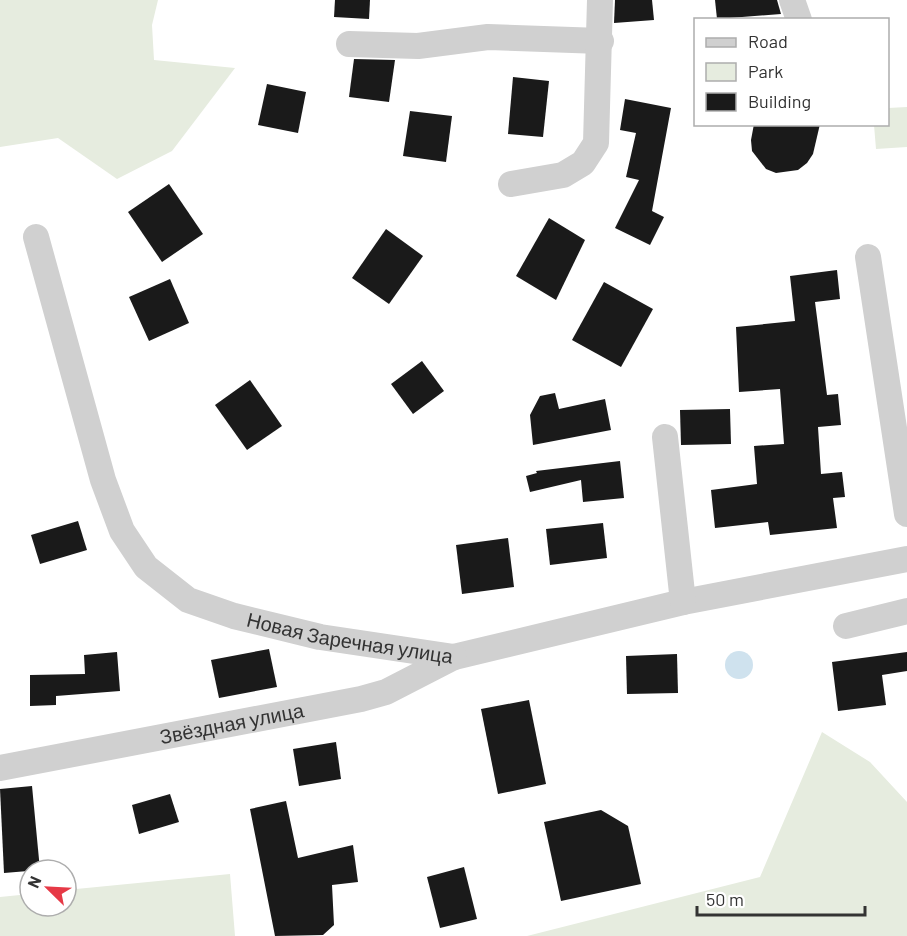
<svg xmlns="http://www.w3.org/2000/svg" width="907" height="936" font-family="Barlow,sans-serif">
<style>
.green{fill:#e6ecdf}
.water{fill:#cfe2ee}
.building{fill:#1a1a1a}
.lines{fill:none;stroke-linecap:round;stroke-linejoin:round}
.minor{stroke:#d0d0d0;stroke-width:26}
.labels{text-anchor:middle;stroke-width:6;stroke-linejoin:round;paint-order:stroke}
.street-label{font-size:20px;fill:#333;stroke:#fff}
</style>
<rect width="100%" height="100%" fill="#fff"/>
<!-- green -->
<g class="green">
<path d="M 0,0 L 158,0 L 152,25 L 154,60 L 235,68 L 172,151 L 117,179 L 58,138 L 0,147 Z"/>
<path d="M 907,107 L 907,147 L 876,149 L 874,125 L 888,124 L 888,108 Z"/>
<path d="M 822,732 L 870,762 L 907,802 L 907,936 L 527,936 L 760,877 Z"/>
<path d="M 230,874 L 235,936 L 0,936 L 0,897 L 30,894 L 30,906 L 66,906 L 66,890 Z"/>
</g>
<!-- water -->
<circle class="water" cx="739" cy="665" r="14"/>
<!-- building -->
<g class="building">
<path d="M 335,0 L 370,0 L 369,19 L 334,17 Z"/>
<path d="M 615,0 L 652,0 L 654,20 L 614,23 Z"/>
<path d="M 715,0 L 777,0 L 781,14 L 717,19 Z"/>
<path d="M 354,59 L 395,60 L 389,102 L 349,97 Z"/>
<path d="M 513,77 L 549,81 L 543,137 L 508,134 Z"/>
<path d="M 267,84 L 306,92 L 298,133 L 258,125 Z"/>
<path d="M 625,99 L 671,108 L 652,211 L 664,217 L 650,245 L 615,228 L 639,180 L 626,177 L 636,133 L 620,130 Z"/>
<path d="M 410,111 L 452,116 L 446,162 L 403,156 Z"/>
<path d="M 754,124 L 820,124 L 813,154 L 807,163 L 798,170 L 776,173 L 766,169 L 752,151 L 751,140 Z"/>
<path d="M 169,184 L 203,234 L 162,262 L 128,212 Z"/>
<path d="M 549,218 L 585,240 L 556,300 L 516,276 Z"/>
<path d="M 386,229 L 423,256 L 389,304 L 352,278 Z"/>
<path d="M 837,270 L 840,299 L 815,302 L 827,395 L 838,394 L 841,425 L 818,427 L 821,474 L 842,472 L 845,497 L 833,498 L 837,528 L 770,535 L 768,522 L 715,528 L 711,490 L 757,484 L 754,446 L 784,444 L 780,389 L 739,392 L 736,327 L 795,321 L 790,276 Z"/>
<path d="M 170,279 L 189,323 L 149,341 L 129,297 Z"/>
<path d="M 604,282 L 653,309 L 621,367 L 572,340 Z"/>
<path d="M 422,361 L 444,391 L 413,414 L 391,384 Z"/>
<path d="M 250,380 L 282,426 L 247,450 L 215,405 Z"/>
<path d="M 555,393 L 559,409 L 605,399 L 611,430 L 533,445 L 530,415 L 540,396 Z"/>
<path d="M 730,409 L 731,444 L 681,445 L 680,410 Z"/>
<path d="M 620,461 L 624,498 L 583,502 L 581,480 L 530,492 L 526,476 L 537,473 L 536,471 Z"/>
<path d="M 78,521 L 87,550 L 40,564 L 31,535 Z"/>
<path d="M 603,523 L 607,558 L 550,565 L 546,529 Z"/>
<path d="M 508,538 L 514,587 L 462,594 L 456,545 Z"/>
<path d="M 269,649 L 277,687 L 219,698 L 211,660 Z"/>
<path d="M 117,652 L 120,691 L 56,696 L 56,705 L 30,706 L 30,675 L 85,674 L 84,655 Z"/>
<path d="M 907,652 L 907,671 L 882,675 L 886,705 L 838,711 L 832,662 Z"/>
<path d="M 677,654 L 678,693 L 627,694 L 626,656 Z"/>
<path d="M 529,700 L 546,784 L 498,794 L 481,709 Z"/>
<path d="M 336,742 L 341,779 L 299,786 L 293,749 Z"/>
<path d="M 32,786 L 40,870 L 4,873 L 0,789 Z"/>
<path d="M 170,794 L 179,822 L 139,834 L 132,805 Z"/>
<path d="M 286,801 L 298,858 L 353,845 L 358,882 L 332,885 L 334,925 L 323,935 L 275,936 L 250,809 Z"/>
<path d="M 601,810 L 628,826 L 641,884 L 561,901 L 544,822 Z"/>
<path d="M 464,867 L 477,919 L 440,928 L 427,877 Z"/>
</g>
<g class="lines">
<!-- minor -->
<g class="minor">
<path d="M 792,0 L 799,20"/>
<path d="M 349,44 L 418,46 L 488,37 L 601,41"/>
<path d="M 511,184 L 563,175 L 583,163 L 596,143 L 600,0"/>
<path id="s1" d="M 36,237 L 103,480 L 122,531 L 146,567 L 188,600 L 234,616 L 320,637 L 454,657 L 683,602 L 907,559"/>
<path d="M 868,257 L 907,514"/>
<path d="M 665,437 L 683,602"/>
<path d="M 846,626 L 907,611"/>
<path id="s2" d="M 0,768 L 361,699 L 386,692 L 454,657"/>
</g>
</g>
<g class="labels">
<!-- street labels -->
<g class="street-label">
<text dy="7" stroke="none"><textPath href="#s1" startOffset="570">Новая Заречная улица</textPath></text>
<text dy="7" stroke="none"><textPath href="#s2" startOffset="236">Звёздная улица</textPath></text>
</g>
</g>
<!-- legend -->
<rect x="694" y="18" width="195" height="108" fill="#ffffff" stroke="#adadad" stroke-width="1.5"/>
<rect x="706" y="38" width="30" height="9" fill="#d0d0d0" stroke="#adadad" stroke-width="1.5"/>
<text x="748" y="48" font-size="18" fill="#333333">Road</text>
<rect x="706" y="63" width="30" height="18" fill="#e6ecdf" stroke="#adadad" stroke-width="1.5"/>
<text x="748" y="78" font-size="18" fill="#333333">Park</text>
<rect x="706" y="93" width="30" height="18" fill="#1a1a1a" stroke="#adadad" stroke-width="1.5"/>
<text x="748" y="108" font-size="18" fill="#333333">Building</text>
<!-- north arrow -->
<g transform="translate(48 888) rotate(294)"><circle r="28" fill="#ffffff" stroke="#adadad" stroke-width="1.5"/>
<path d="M0-4.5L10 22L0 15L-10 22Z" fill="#e63946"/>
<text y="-9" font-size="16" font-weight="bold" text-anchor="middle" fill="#333333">N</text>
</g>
<!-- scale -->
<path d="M697 906v9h168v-9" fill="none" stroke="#333333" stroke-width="3"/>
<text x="706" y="906" font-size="18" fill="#333333" stroke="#ffffff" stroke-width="4.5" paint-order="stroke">50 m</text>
</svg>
